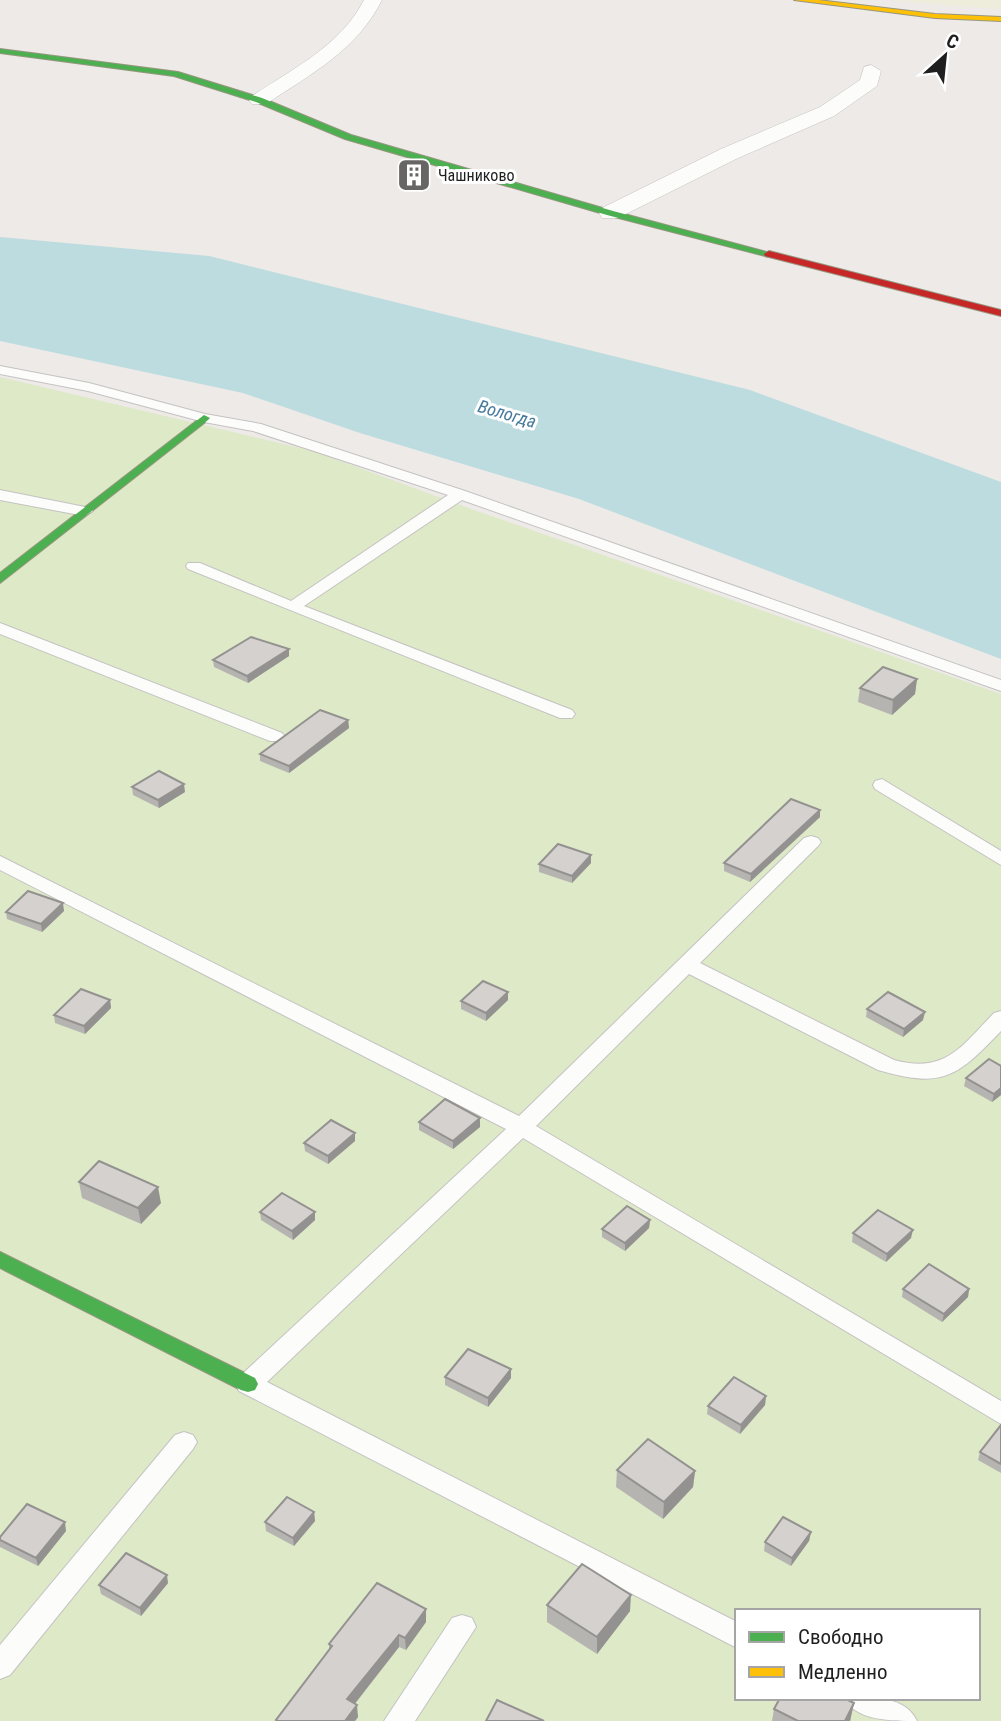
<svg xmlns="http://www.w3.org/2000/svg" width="1001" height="1721" font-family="'Roboto Condensed',sans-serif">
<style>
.farmland{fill:#eeecdb}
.grass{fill:#dde9c7;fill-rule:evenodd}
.water{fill:#bcdcdf}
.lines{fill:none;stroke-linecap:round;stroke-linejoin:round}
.lane-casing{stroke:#c4c3c2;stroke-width:2}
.street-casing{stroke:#c4c3c2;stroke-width:1}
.fast-casing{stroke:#979680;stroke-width:2}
.slow-casing{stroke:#979680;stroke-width:2}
.jam-casing{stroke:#979680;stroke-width:2}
.lane{fill:#fcfcfb;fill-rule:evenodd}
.street{fill:#fcfcfb;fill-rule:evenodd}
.fast{fill:#4caf50;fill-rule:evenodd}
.slow{fill:#ffc107;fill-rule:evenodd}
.jam{fill:#c62828;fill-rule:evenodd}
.wall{fill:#b6b4b1}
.shaded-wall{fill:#949290}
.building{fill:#d4d1ce;stroke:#949290;stroke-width:2}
.labels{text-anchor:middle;stroke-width:6;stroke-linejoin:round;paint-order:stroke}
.far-poi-label{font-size:16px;fill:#1f1f1f;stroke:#fff;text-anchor:start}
.far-water-label{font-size:18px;font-style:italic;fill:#477b9d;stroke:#fff}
</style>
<rect width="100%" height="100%" fill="#edeae7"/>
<!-- farmland -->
<path class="farmland" d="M 890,0 L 1001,0 L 1001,9 L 968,7 Z"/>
<!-- grass -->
<path class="grass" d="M 0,377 L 313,451 L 474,510 L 1001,694 L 1001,1721 L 0,1721 ZM 737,1611 L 978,1611 L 978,1698 L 737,1698 Z"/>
<!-- water -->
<path class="water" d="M 0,237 L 209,256 L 750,390 L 1001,482 L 1001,659 L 579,499 L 360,433 L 243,393 L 0,341 Z"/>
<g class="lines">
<!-- lane casing -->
<g class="lane-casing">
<g id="lane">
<path d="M 0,366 L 89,383 L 205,414 L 261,424 L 465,491 L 1001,680 L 1001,691 L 462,500 L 304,606 L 572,710 L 575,714 L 572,718 L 560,718 L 188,569 L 186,566 L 188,563 L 200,563 L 291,601 L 448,495 L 253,431 L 204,422 L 88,391 L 0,374 Z"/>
<path d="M 0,490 L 90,508 L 93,511 L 85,516 L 0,500 Z"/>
<path d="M 0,623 L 282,733 L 285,737 L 282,741 L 270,741 L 0,634 Z"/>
<path d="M 882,779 L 1001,851 L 1001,865 L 875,789 L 873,785 L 875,781 Z"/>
<path d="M 811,836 L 818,838 L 821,842 L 818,846 L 700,963 L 894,1060 C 945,1074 961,1047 994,1013 L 1001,1011 L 1001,1031 C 957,1077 943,1089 878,1070 L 689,974 L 536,1126 L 1001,1401 L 1001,1424 L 523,1138 L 267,1382 L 737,1622 L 737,1648 L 239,1391 L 235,1384 L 239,1377 L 506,1129 L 0,870 L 0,856 L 519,1116 L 804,838 Z"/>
<path d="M 184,1432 L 193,1435 L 197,1442 L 193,1449 L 10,1675 L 0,1679 L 0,1645 L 175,1435 Z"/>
<path d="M 462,1615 L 472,1618 L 476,1627 L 415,1721 L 384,1721 L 452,1618 Z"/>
<path d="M 844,1698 C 869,1698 904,1694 917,1721 C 892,1721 856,1721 844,1698 Z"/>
</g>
</g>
<!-- street casing -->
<g class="street-casing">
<g id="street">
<path d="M 364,0 L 382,0 C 357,50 311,74 266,104 L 252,104 L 249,100 L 252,96 C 294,68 340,46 364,0 Z"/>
<path d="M 871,65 L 881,71 L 877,86 L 834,116 L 736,159 L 618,218 L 602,218 L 599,213 L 602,208 L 721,149 L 820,107 L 860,80 L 864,67 Z"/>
</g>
</g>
<!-- fast casing -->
<g class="fast-casing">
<g id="fast">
<path d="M 0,49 L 178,72 L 262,98 L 351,135 L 613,211 L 774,254 L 769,257 L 607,215 L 345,139 L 256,102 L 174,76 L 0,53 Z"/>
<path d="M 204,415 L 210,418 L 208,420 L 0,583 L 0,573 Z"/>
<path d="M 0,1252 L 255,1378 L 258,1384 L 255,1390 L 248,1392 L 241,1390 L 0,1268 Z"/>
</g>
</g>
<!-- slow casing -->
<g class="slow-casing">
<path id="slow" d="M 794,0 L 818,0 L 935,14 L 1001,17 L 1001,21 L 935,18 Z"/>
</g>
<!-- jam casing -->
<g class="jam-casing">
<path id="jam" d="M 769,251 L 1001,310 L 1001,316 L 765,256 L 764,254 Z"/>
</g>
<!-- lane -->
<use href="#lane" class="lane"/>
<!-- street -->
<use href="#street" class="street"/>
<!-- fast -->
<use href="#fast" class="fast"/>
<!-- slow -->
<use href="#slow" class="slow"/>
<!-- jam -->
<use href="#jam" class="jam"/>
</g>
<!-- wall -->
<g class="wall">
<path d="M 289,649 L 289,656 L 248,683 L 214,667 L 213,660 Z"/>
<path d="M 917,679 L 915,694 L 892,715 L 858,702 L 860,688 Z"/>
<path d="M 348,720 L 349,728 L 289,773 L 260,761 L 260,754 Z"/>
<path d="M 132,787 L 185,792 L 159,808 L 133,795 Z"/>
<path d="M 820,810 L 820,817 L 750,882 L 724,871 L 724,863 Z"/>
<path d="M 591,855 L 591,863 L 572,883 L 539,872 L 539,864 Z"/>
<path d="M 64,911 L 42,932 L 7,919 L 6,912 Z"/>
<path d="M 508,992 L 508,1000 L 486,1021 L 461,1009 L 461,1001 Z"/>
<path d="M 110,1000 L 111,1008 L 85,1034 L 55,1023 L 54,1015 Z"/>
<path d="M 867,1009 L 923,1020 L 903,1037 L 866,1017 Z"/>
<path d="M 1001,1066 L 1001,1095 L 992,1102 L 964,1086 L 966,1078 Z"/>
<path d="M 419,1122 L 480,1127 L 453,1149 L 419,1130 Z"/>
<path d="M 355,1141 L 328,1164 L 305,1151 L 304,1143 Z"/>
<path d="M 79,1182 L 161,1203 L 141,1224 L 82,1198 Z"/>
<path d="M 260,1212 L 315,1220 L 293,1240 L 261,1220 Z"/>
<path d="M 650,1220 L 649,1228 L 625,1251 L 602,1237 L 602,1229 Z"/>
<path d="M 853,1233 L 911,1238 L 886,1262 L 852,1242 Z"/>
<path d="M 903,1289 L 969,1289 L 968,1297 L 942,1322 L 902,1297 Z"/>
<path d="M 445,1377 L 511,1378 L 488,1407 L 445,1385 Z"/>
<path d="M 766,1396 L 765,1405 L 740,1434 L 707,1414 L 708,1406 Z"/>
<path d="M 1001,1425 L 1001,1473 L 978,1460 L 980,1452 Z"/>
<path d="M 617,1470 L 695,1471 L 693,1487 L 663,1519 L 616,1487 Z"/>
<path d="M 314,1512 L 315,1521 L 294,1546 L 266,1531 L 265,1522 Z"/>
<path d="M 66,1531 L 38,1566 L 0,1547 L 0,1537 Z"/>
<path d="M 811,1532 L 809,1541 L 791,1566 L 764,1551 L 765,1542 Z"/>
<path d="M 168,1583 L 141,1616 L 101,1594 L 99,1585 Z"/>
<path d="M 547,1605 L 630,1611 L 597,1654 L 547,1622 Z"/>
<path d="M 426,1622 L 406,1650 L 399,1647 L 355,1704 L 358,1717 L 355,1721 L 276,1721 L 329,1650 L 329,1644 Z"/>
<path d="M 854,1703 L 850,1721 L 772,1721 L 774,1709 Z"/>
</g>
<!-- shaded-wall -->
<g class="shaded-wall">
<path d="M 289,649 L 289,656 L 248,683 L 247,676 Z"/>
<path d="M 917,679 L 915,694 L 892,715 L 893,700 Z"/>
<path d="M 348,720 L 349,728 L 289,773 L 289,766 Z"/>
<path d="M 184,784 L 185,792 L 159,808 L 158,800 Z"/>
<path d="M 820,810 L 820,817 L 750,882 L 751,874 Z"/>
<path d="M 591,855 L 591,863 L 572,883 L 572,876 Z"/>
<path d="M 63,903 L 64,911 L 42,932 L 41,924 Z"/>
<path d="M 508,992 L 508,1000 L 486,1021 L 486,1013 Z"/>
<path d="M 110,1000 L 111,1008 L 85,1034 L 84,1026 Z"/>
<path d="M 925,1012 L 923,1020 L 903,1037 L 904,1029 Z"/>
<path d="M 1001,1088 L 1001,1095 L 992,1102 L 994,1094 Z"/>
<path d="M 480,1118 L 480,1127 L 453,1149 L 453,1141 Z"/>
<path d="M 355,1133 L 355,1141 L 328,1164 L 328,1156 Z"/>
<path d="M 158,1187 L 161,1203 L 141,1224 L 138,1208 Z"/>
<path d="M 315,1212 L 315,1220 L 293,1240 L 292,1231 Z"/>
<path d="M 650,1220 L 649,1228 L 625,1251 L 625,1243 Z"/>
<path d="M 913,1230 L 911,1238 L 886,1262 L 887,1254 Z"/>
<path d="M 969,1289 L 968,1297 L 942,1322 L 944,1314 Z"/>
<path d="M 511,1369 L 511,1378 L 488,1407 L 488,1398 Z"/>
<path d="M 766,1396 L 765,1405 L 740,1434 L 741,1425 Z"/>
<path d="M 695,1471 L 693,1487 L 663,1519 L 664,1502 Z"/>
<path d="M 314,1512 L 315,1521 L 294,1546 L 293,1538 Z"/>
<path d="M 65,1522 L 66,1531 L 38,1566 L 36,1558 Z"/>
<path d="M 811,1532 L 809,1541 L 791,1566 L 792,1558 Z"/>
<path d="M 167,1575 L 168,1583 L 141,1616 L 140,1608 Z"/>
<path d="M 631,1595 L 630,1611 L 597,1654 L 597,1637 Z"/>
<path d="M 426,1609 L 426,1622 L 406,1650 L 405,1638 Z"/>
<path d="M 399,1635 L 399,1647 L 348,1712 L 347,1699 Z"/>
<path d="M 854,1703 L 850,1721 L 845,1721 Z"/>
<path d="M 357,1705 L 358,1717 L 355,1721 L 345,1721 Z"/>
</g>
<!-- building -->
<g class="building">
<path d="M 251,637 L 289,649 L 247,676 L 213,660 Z"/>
<path d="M 883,667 L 917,679 L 893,700 L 860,688 Z"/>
<path d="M 320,710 L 348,720 L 289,766 L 260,754 Z"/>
<path d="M 159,771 L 184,784 L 158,800 L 132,787 Z"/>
<path d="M 791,799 L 820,810 L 751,874 L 724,863 Z"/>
<path d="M 558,844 L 591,855 L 572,876 L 539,864 Z"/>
<path d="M 28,891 L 63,903 L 41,924 L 6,912 Z"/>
<path d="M 483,981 L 508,992 L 486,1013 L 461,1001 Z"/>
<path d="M 81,989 L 110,1000 L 84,1026 L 54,1015 Z"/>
<path d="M 888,992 L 925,1012 L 904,1029 L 867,1009 Z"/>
<path d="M 989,1059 L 1001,1066 L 1001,1088 L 994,1094 L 966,1078 Z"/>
<path d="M 445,1099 L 480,1118 L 453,1141 L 419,1122 Z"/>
<path d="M 331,1120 L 355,1133 L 328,1156 L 304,1143 Z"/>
<path d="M 99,1161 L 158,1187 L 138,1208 L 79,1182 Z"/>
<path d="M 282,1193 L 315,1212 L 292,1231 L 260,1212 Z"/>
<path d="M 627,1206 L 650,1220 L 625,1243 L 602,1229 Z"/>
<path d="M 878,1210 L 913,1230 L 887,1254 L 853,1233 Z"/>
<path d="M 929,1264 L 969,1289 L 944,1314 L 903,1289 Z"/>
<path d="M 468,1349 L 511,1369 L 488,1398 L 445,1377 Z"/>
<path d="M 734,1377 L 766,1396 L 741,1425 L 708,1406 Z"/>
<path d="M 1001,1425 L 1001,1464 L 980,1452 Z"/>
<path d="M 648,1439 L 695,1471 L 664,1502 L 617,1470 Z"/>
<path d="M 287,1497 L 314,1512 L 293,1538 L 265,1522 Z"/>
<path d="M 27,1504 L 65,1522 L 36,1558 L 0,1540 L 0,1537 Z"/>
<path d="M 783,1517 L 811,1532 L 792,1558 L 765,1542 Z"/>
<path d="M 126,1553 L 167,1575 L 140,1608 L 99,1585 Z"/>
<path d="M 582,1564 L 631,1595 L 597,1637 L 547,1605 Z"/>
<path d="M 377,1583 L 426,1609 L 405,1638 L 399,1635 L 347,1699 L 357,1705 L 345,1721 L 278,1721 L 276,1720 L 332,1646 L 329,1644 Z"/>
<path d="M 780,1698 L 844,1698 L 854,1703 L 845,1721 L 798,1721 L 774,1709 Z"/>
<path d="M 497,1700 L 544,1721 L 486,1721 Z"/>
</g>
<!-- icons -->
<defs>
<g id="building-square" transform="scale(1.75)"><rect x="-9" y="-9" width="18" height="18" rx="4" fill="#676665" stroke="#fff"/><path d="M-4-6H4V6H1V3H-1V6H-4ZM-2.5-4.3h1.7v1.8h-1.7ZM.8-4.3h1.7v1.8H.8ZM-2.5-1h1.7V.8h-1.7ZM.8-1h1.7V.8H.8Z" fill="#fff"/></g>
</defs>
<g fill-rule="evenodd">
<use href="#building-square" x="414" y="175"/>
</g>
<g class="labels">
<!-- far-poi labels -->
<g class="far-poi-label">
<text x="438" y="181">Чашниково</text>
</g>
<!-- far-water labels -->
<g class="far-water-label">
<text transform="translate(507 414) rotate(16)" y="6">Вологда</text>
</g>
</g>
<!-- legend -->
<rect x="735" y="1609" width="245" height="91" fill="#ffffff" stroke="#a5a5a5" stroke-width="2"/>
<rect x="749" y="1632" width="35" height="10" fill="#4caf50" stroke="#a5a5a5" stroke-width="2"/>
<text x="798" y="1644" font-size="21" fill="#1f1f1f">Свободно</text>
<rect x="749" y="1667" width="35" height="10" fill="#ffc107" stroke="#a5a5a5" stroke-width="2"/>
<text x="798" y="1679" font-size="21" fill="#1f1f1f">Медленно</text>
<!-- north arrow -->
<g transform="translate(945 56) rotate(27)" stroke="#ffffff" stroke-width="5" paint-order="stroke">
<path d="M0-5L12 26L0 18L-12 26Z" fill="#1f1f1f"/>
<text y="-10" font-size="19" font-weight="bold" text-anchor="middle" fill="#1f1f1f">С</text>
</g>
</svg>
